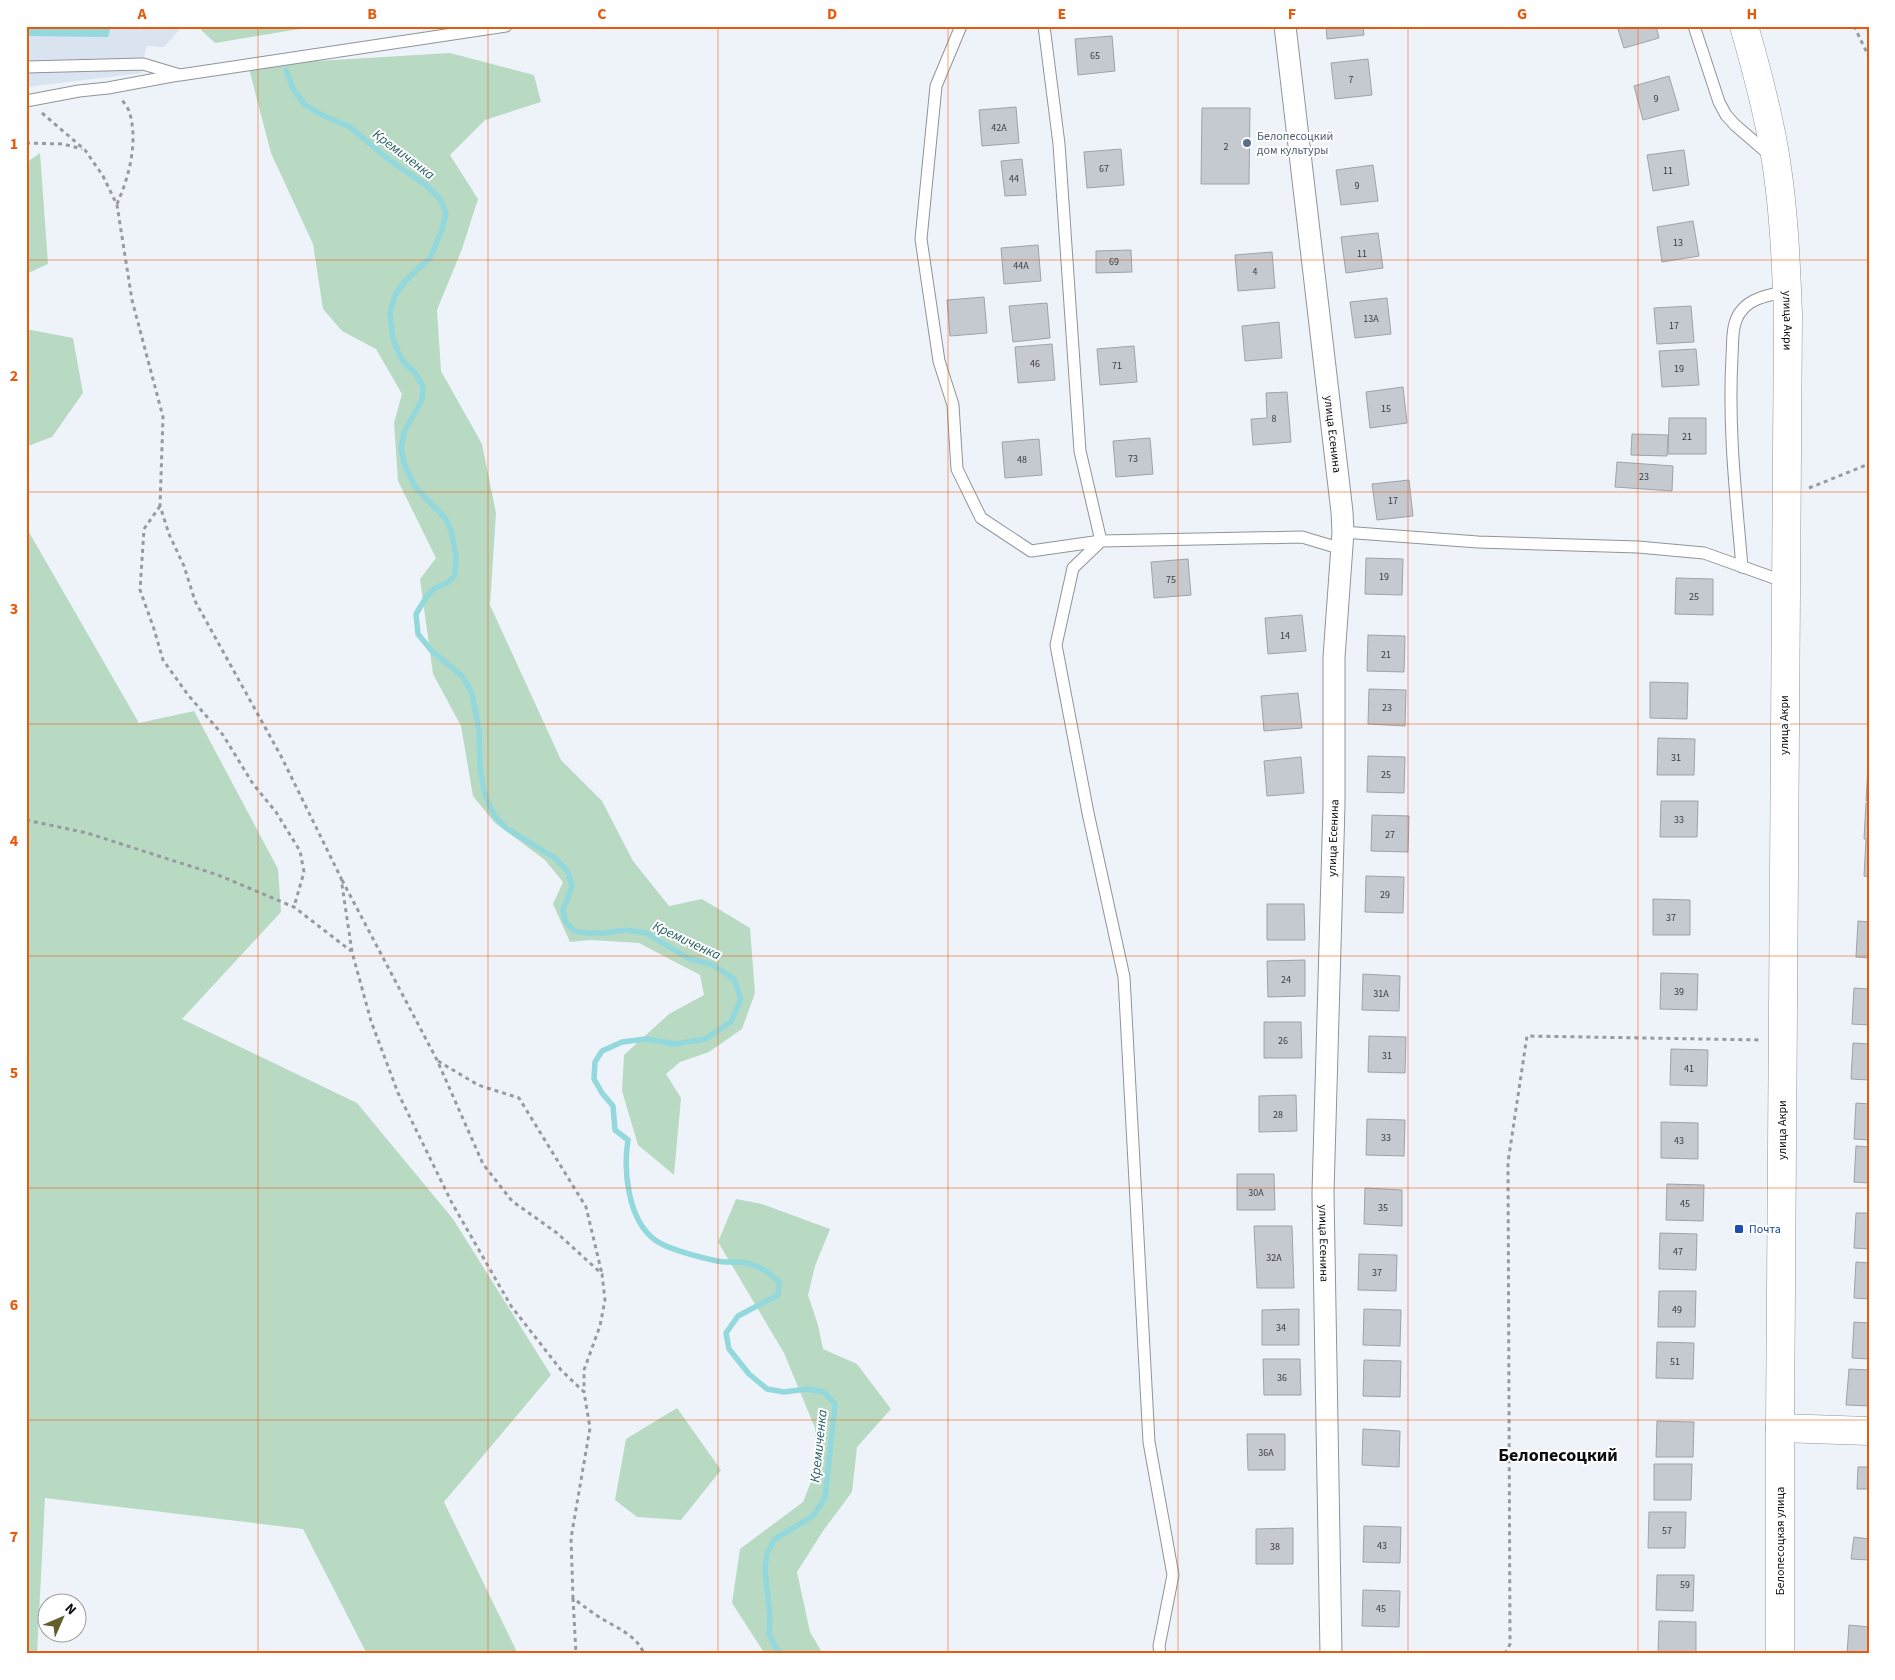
<svg xmlns="http://www.w3.org/2000/svg" width="1895" height="1680" font-family="'Source Sans 3',sans-serif">
<style>
.built{fill:#dae4f1}
.green{fill:#b8dac3}
.water{fill:#93d8dc}
.lines{fill:none;stroke-linecap:round;stroke-linejoin:round}
.stream{stroke:#93d8dc;stroke-width:5.5}
.building{fill:#c5c9d0;stroke:#9ea3a9}
.lane-casing{stroke:#8f949a;stroke-width:13}
.street-casing{stroke:#8f949a;stroke-width:23}
.secondary-casing{stroke:#8f949a;stroke-width:29}
.path{stroke:#979a9f;stroke-width:3;stroke-dasharray:4 4;stroke-linecap:butt}
.lane{stroke:#fff;stroke-width:11}
.street{stroke:#fff;stroke-width:21}
.secondary{stroke:#fff;stroke-width:28}
.grid{fill:none;stroke:#e8590c;stroke-width:1;stroke-opacity:0.55}
.service-dot{fill:#5c6f8a;stroke:#fff;stroke-width:2}
.transit-dot{fill:#1a4fb4;stroke:#fff;stroke-width:2}
.labels{text-anchor:middle;stroke-width:4;stroke-linejoin:round;paint-order:stroke}
.number-label{font-size:10px;fill:#3a3c40}
.service-label{font-size:12px;fill:#4e5e75;stroke:#fff;text-anchor:start}
.street-label{font-size:12px;fill:#0c0d10;stroke:#fff}
.transit-label{font-size:12px;fill:#164399;stroke:#fff;text-anchor:start}
.water-label{font-size:14px;font-style:italic;fill:#286164;stroke:#fff}
.district-label{font-size:18px;font-weight:bold;fill:#0c0d10;stroke:#fff}
.neatline{fill:none;stroke:#e8590c;stroke-width:2}
.grid-label{font-size:16px;text-anchor:middle;font-weight:bold;fill:#e8590c}
</style>
<rect width="100%" height="100%" fill="#eef3fa"/>
<!-- built -->
<path class="built" d="M 26,26 L 183,26 L 164,47 L 146,46 L 142,73 L 26,87 Z"/>
<!-- green -->
<g class="green">
<path d="M 202,26 L 214,27 L 318,26 L 215,43 L 201,30 Z"/>
<path d="M 450,53 L 534,75 L 541,102 L 485,120 L 450,155 L 478,199 L 462,249 L 437,310 L 441,371 L 482,444 L 496,513 L 490,605 L 561,760 L 602,801 L 633,861 L 669,906 L 702,899 L 750,928 L 755,993 L 742,1029 L 709,1052 L 680,1062 L 666,1074 L 681,1098 L 674,1175 L 638,1145 L 622,1091 L 624,1055 L 669,1014 L 704,995 L 700,975 L 639,943 L 591,940 L 570,942 L 553,904 L 563,882 L 545,860 L 495,823 L 473,796 L 461,726 L 433,674 L 420,579 L 436,558 L 398,481 L 394,423 L 402,394 L 376,349 L 342,331 L 323,309 L 313,244 L 271,153 L 248,65 Z"/>
<path d="M 40,153 L 48,264 L 26,274 L 26,163 Z"/>
<path d="M 26,329 L 73,338 L 83,393 L 52,437 L 28,446 Z"/>
<path d="M 26,527 L 139,723 L 194,711 L 278,869 L 281,912 L 182,1019 L 357,1103 L 453,1219 L 551,1375 L 444,1502 L 518,1654 L 367,1654 L 303,1529 L 45,1498 L 37,1654 L 26,1654 Z"/>
<path d="M 736,1199 L 762,1204 L 830,1229 L 815,1266 L 808,1295 L 818,1325 L 823,1349 L 857,1364 L 891,1409 L 857,1447 L 852,1492 L 823,1531 L 797,1572 L 810,1632 L 823,1654 L 765,1654 L 732,1603 L 740,1549 L 803,1502 L 816,1469 L 815,1428 L 784,1353 L 718,1242 Z"/>
<path d="M 677,1408 L 721,1470 L 681,1520 L 637,1517 L 615,1500 L 626,1439 Z"/>
</g>
<!-- water -->
<path class="water" d="M 26,26 L 111,26 L 108,37 L 26,36 Z"/>
<g class="lines">
<!-- stream -->
<path class="stream" d="M 286,70 L 293,89 L 304,104 L 322,115 L 350,127 L 388,159 L 426,185 L 440,199 L 446,213 L 442,230 L 430,258 L 406,280 L 395,295 L 390,313 L 393,339 L 402,360 L 415,373 L 423,386 L 422,400 L 404,432 L 401,448 L 404,463 L 415,487 L 446,519 L 452,534 L 456,556 L 455,576 L 447,583 L 435,588 L 427,596 L 416,614 L 418,634 L 431,650 L 463,677 L 472,694 L 479,730 L 480,768 L 485,795 L 494,815 L 506,828 L 555,858 L 568,872 L 572,886 L 563,910 L 565,921 L 574,931 L 587,933 L 604,933 L 626,930 L 646,933 L 688,958 L 713,965 L 734,979 L 741,999 L 731,1022 L 705,1039 L 675,1044 L 646,1039 L 622,1042 L 602,1051 L 595,1062 L 594,1079 L 602,1093 L 613,1106 L 615,1130 L 628,1140 C 623,1171 628,1220 655,1240 C 669,1250 699,1257 717,1261 C 726,1263 737,1261 747,1263 C 761,1266 769,1273 779,1282 L 778,1295 L 738,1316 L 726,1333 L 729,1349 L 749,1374 L 767,1389 L 784,1392 L 807,1389 L 824,1392 L 835,1404 L 825,1498 L 813,1516 L 775,1539 L 767,1553 L 765,1569 L 770,1617 L 769,1634 L 776,1648 L 783,1654"/>
</g>
<!-- building -->
<g class="building">
<path d="M 1326,26 L 1363,26 L 1364,35 L 1327,39 Z"/>
<path d="M 1617,26 L 1656,26 L 1659,38 L 1624,48 Z"/>
<path d="M 1112,36 L 1115,71 L 1078,75 L 1075,39 Z"/>
<path d="M 1368,59 L 1372,95 L 1335,99 L 1331,63 Z"/>
<path d="M 1669,76 L 1679,110 L 1643,120 L 1634,86 Z"/>
<path d="M 1016,107 L 1019,143 L 982,146 L 979,110 Z"/>
<path d="M 1202,108 L 1250,108 L 1249,184 L 1201,184 Z"/>
<path d="M 1121,149 L 1124,185 L 1087,188 L 1084,152 Z"/>
<path d="M 1684,150 L 1689,185 L 1653,191 L 1647,155 Z"/>
<path d="M 1022,159 L 1026,195 L 1005,196 L 1001,161 Z"/>
<path d="M 1373,165 L 1378,201 L 1341,205 L 1336,170 Z"/>
<path d="M 1693,221 L 1699,256 L 1662,262 L 1657,227 Z"/>
<path d="M 1378,233 L 1383,268 L 1346,273 L 1341,237 Z"/>
<path d="M 1038,245 L 1041,281 L 1004,284 L 1001,248 Z"/>
<path d="M 1131,250 L 1132,272 L 1096,273 L 1096,251 Z"/>
<path d="M 1272,252 L 1275,288 L 1238,291 L 1235,255 Z"/>
<path d="M 984,297 L 987,333 L 950,336 L 947,300 Z"/>
<path d="M 1387,298 L 1391,334 L 1355,338 L 1350,302 Z"/>
<path d="M 1047,303 L 1050,338 L 1013,342 L 1009,306 Z"/>
<path d="M 1691,306 L 1694,342 L 1657,344 L 1654,308 Z"/>
<path d="M 1279,322 L 1282,358 L 1245,361 L 1242,326 Z"/>
<path d="M 1052,344 L 1055,380 L 1018,383 L 1015,347 Z"/>
<path d="M 1134,346 L 1137,382 L 1100,385 L 1097,349 Z"/>
<path d="M 1696,349 L 1699,385 L 1662,387 L 1659,351 Z"/>
<path d="M 1403,387 L 1407,423 L 1370,428 L 1366,392 Z"/>
<path d="M 1287,392 L 1291,442 L 1253,445 L 1251,419 L 1267,418 L 1266,393 Z"/>
<path d="M 1669,418 L 1706,418 L 1706,454 L 1668,454 Z"/>
<path d="M 1632,434 L 1668,435 L 1667,456 L 1631,455 Z"/>
<path d="M 1150,438 L 1153,474 L 1116,477 L 1113,441 Z"/>
<path d="M 1039,439 L 1042,475 L 1005,478 L 1002,442 Z"/>
<path d="M 1617,462 L 1673,466 L 1672,491 L 1615,487 Z"/>
<path d="M 1409,480 L 1413,516 L 1377,520 L 1372,484 Z"/>
<path d="M 1366,558 L 1403,559 L 1402,595 L 1365,594 Z"/>
<path d="M 1188,559 L 1191,595 L 1154,598 L 1151,562 Z"/>
<path d="M 1676,578 L 1713,579 L 1713,615 L 1675,614 Z"/>
<path d="M 1302,615 L 1306,651 L 1268,654 L 1265,618 Z"/>
<path d="M 1368,635 L 1405,636 L 1404,672 L 1367,671 Z"/>
<path d="M 1650,682 L 1688,683 L 1687,719 L 1650,718 Z"/>
<path d="M 1369,689 L 1406,690 L 1405,726 L 1368,724 Z"/>
<path d="M 1298,693 L 1302,728 L 1264,731 L 1261,696 Z"/>
<path d="M 1658,738 L 1695,739 L 1694,775 L 1657,775 Z"/>
<path d="M 1368,756 L 1405,757 L 1404,793 L 1367,792 Z"/>
<path d="M 1301,757 L 1304,793 L 1267,796 L 1264,761 Z"/>
<path d="M 1868,765 L 1869,765 L 1869,801 L 1866,801 Z"/>
<path d="M 1661,801 L 1698,801 L 1697,837 L 1660,837 Z"/>
<path d="M 1866,803 L 1869,803 L 1869,839 L 1864,839 Z"/>
<path d="M 1372,815 L 1409,816 L 1408,852 L 1371,851 Z"/>
<path d="M 1866,840 L 1869,840 L 1869,877 L 1864,876 Z"/>
<path d="M 1366,876 L 1404,877 L 1403,913 L 1365,912 Z"/>
<path d="M 1653,899 L 1690,900 L 1690,935 L 1653,935 Z"/>
<path d="M 1267,904 L 1304,904 L 1305,940 L 1267,940 Z"/>
<path d="M 1858,921 L 1869,922 L 1869,958 L 1856,957 Z"/>
<path d="M 1305,960 L 1305,996 L 1268,997 L 1267,961 Z"/>
<path d="M 1661,973 L 1698,974 L 1697,1010 L 1660,1009 Z"/>
<path d="M 1363,974 L 1400,976 L 1399,1011 L 1362,1010 Z"/>
<path d="M 1854,988 L 1869,989 L 1869,1025 L 1852,1024 Z"/>
<path d="M 1264,1022 L 1301,1022 L 1302,1058 L 1264,1058 Z"/>
<path d="M 1369,1036 L 1406,1037 L 1405,1073 L 1368,1072 Z"/>
<path d="M 1853,1043 L 1869,1044 L 1869,1080 L 1851,1079 Z"/>
<path d="M 1671,1049 L 1708,1050 L 1707,1086 L 1670,1085 Z"/>
<path d="M 1296,1095 L 1297,1131 L 1259,1132 L 1259,1096 Z"/>
<path d="M 1856,1103 L 1869,1104 L 1869,1140 L 1854,1139 Z"/>
<path d="M 1367,1119 L 1405,1120 L 1404,1156 L 1366,1155 Z"/>
<path d="M 1661,1122 L 1698,1123 L 1698,1159 L 1661,1158 Z"/>
<path d="M 1856,1146 L 1869,1147 L 1869,1183 L 1854,1182 Z"/>
<path d="M 1237,1174 L 1274,1174 L 1275,1210 L 1237,1210 Z"/>
<path d="M 1667,1184 L 1704,1185 L 1703,1221 L 1666,1220 Z"/>
<path d="M 1365,1188 L 1402,1190 L 1402,1226 L 1364,1224 Z"/>
<path d="M 1856,1213 L 1869,1213 L 1869,1249 L 1854,1248 Z"/>
<path d="M 1254,1226 L 1292,1226 L 1294,1288 L 1257,1288 Z"/>
<path d="M 1660,1233 L 1697,1234 L 1696,1270 L 1659,1269 Z"/>
<path d="M 1359,1254 L 1397,1255 L 1396,1291 L 1358,1290 Z"/>
<path d="M 1856,1262 L 1869,1263 L 1869,1299 L 1854,1298 Z"/>
<path d="M 1659,1291 L 1696,1291 L 1695,1327 L 1658,1327 Z"/>
<path d="M 1299,1309 L 1299,1345 L 1262,1345 L 1262,1310 Z"/>
<path d="M 1364,1309 L 1401,1310 L 1400,1346 L 1363,1345 Z"/>
<path d="M 1854,1322 L 1869,1323 L 1869,1359 L 1852,1358 Z"/>
<path d="M 1657,1342 L 1694,1343 L 1693,1379 L 1656,1378 Z"/>
<path d="M 1263,1359 L 1300,1359 L 1301,1395 L 1264,1395 Z"/>
<path d="M 1364,1360 L 1401,1361 L 1400,1397 L 1363,1396 Z"/>
<path d="M 1849,1369 L 1869,1370 L 1869,1406 L 1846,1405 Z"/>
<path d="M 1657,1421 L 1694,1422 L 1693,1457 L 1656,1457 Z"/>
<path d="M 1363,1429 L 1400,1431 L 1399,1467 L 1362,1465 Z"/>
<path d="M 1247,1434 L 1285,1434 L 1285,1470 L 1248,1470 Z"/>
<path d="M 1654,1464 L 1692,1464 L 1691,1500 L 1654,1500 Z"/>
<path d="M 1858,1467 L 1869,1467 L 1869,1489 L 1857,1489 Z"/>
<path d="M 1649,1512 L 1686,1512 L 1685,1548 L 1648,1548 Z"/>
<path d="M 1364,1526 L 1401,1527 L 1400,1563 L 1363,1562 Z"/>
<path d="M 1293,1528 L 1293,1564 L 1256,1564 L 1256,1529 Z"/>
<path d="M 1854,1537 L 1869,1539 L 1869,1560 L 1851,1559 Z"/>
<path d="M 1657,1575 L 1694,1575 L 1693,1611 L 1656,1610 Z"/>
<path d="M 1363,1590 L 1400,1591 L 1399,1627 L 1362,1626 Z"/>
<path d="M 1659,1621 L 1696,1622 L 1696,1654 L 1658,1654 Z"/>
<path d="M 1849,1625 L 1869,1627 L 1869,1654 L 1847,1654 Z"/>
</g>
<g class="lines">
<!-- lane casing -->
<g class="lane-casing">
<g id="lane">
<path d="M 961,26 L 936,86 L 921,239 L 939,361 L 953,405 L 957,469 L 981,518 L 1031,551 L 1101,541 L 1302,537 L 1342,549"/>
<path d="M 1044,26 L 1059,144 L 1080,451 L 1101,541 L 1073,568 L 1056,645 L 1088,813 L 1124,977 L 1149,1442 L 1173,1575 L 1159,1646 L 1160,1654"/>
<path d="M 1694,26 L 1719,102 L 1726,115 L 1735,125 L 1771,156"/>
<path d="M 26,67 L 143,64 L 180,75 L 506,26"/>
<path d="M 26,101 L 79,91 L 108,88 L 178,75"/>
<path d="M 1343,532 L 1478,542 L 1638,547 L 1704,553 L 1785,582"/>
<path d="M 1742,567 C 1736,497 1728,428 1732,357 C 1733,342 1731,322 1742,310 C 1752,297 1772,295 1787,291"/>
</g>
</g>
<!-- street casing -->
<g class="street-casing">
<g id="street">
<path id="s1" d="M 1285,26 L 1342,512 L 1343,532 L 1334,657 L 1334,805 L 1323,1193 L 1331,1654"/>
</g>
</g>
<!-- secondary casing -->
<g class="secondary-casing">
<g id="secondary">
<path id="s2" d="M 1744,26 C 1757,71 1769,115 1776,161 C 1784,212 1786,263 1788,314 L 1780,1428 L 1780,1654"/>
<path d="M 1780,1428 L 1869,1431"/>
</g>
</g>
<!-- path -->
<g class="path">
<path d="M 1854,26 L 1869,57"/>
<path d="M 42,113 L 85,150 L 103,176 L 117,205 L 132,300 L 163,417 L 160,506 L 169,534 L 184,566 L 195,601 L 281,756 L 341,878 L 352,952 L 371,1021 L 398,1093 L 452,1203 L 511,1306 L 561,1370 L 584,1392 L 590,1428 L 571,1538 L 573,1598 C 582,1605 590,1611 599,1617 C 615,1627 637,1635 644,1654"/>
<path d="M 26,143 L 63,144 L 82,149"/>
<path d="M 117,204 C 129,177 138,143 130,114 C 129,109 125,104 122,100"/>
<path d="M 1809,488 L 1869,464"/>
<path d="M 160,506 L 144,529 L 140,590 L 154,629 L 163,660 L 188,695 L 223,735 L 253,784 L 276,812 L 300,851 L 304,872 L 294,907"/>
<path d="M 26,820 L 87,833 L 218,875 L 294,907 L 351,951"/>
<path d="M 342,880 L 437,1060 L 483,1164 L 512,1201 L 557,1233 L 602,1274 L 605,1300 L 600,1326 L 584,1370 L 584,1392"/>
<path d="M 438,1061 L 478,1085 L 519,1098 L 586,1207 L 602,1274"/>
<path d="M 573,1598 L 576,1654"/>
<path d="M 1505,1654 L 1510,1644 L 1508,1162 L 1527,1036 L 1762,1040"/>
</g>
<!-- lane -->
<use href="#lane" class="lane"/>
<!-- street -->
<use href="#street" class="street"/>
<!-- secondary -->
<use href="#secondary" class="secondary"/>
</g>
<!-- grid -->
<path class="grid" d="M 258,26 L 258,1654M 488,26 L 488,1654M 718,26 L 718,1654M 948,26 L 948,1654M 1178,26 L 1178,1654M 1408,26 L 1408,1654M 1638,26 L 1638,1654M 26,260 L 1869,260M 26,492 L 1869,492M 26,724 L 1869,724M 26,956 L 1869,956M 26,1188 L 1869,1188M 26,1420 L 1869,1420"/>
<!-- markers -->
<circle class="service-dot" cx="1247" cy="143" r="5"/>
<rect class="transit-dot" x="1734" y="1224" width="10" height="10" rx="2.5"/>
<g class="labels">
<!-- number labels -->
<g class="number-label">
<text x="1095" y="59">65</text>
<text x="1351" y="83">7</text>
<text x="1656" y="102">9</text>
<text x="999" y="131">42А</text>
<text x="1226" y="150">2</text>
<text x="1104" y="172">67</text>
<text x="1668" y="174">11</text>
<text x="1014" y="182">44</text>
<text x="1357" y="189">9</text>
<text x="1678" y="246">13</text>
<text x="1362" y="257">11</text>
<text x="1114" y="265">69</text>
<text x="1021" y="269">44А</text>
<text x="1255" y="275">4</text>
<text x="1371" y="322">13А</text>
<text x="1674" y="329">17</text>
<text x="1035" y="367">46</text>
<text x="1117" y="369">71</text>
<text x="1679" y="372">19</text>
<text x="1386" y="412">15</text>
<text x="1274" y="422">8</text>
<text x="1687" y="440">21</text>
<text x="1133" y="462">73</text>
<text x="1022" y="463">48</text>
<text x="1644" y="480">23</text>
<text x="1393" y="504">17</text>
<text x="1384" y="580">19</text>
<text x="1171" y="583">75</text>
<text x="1694" y="600">25</text>
<text x="1285" y="639">14</text>
<text x="1386" y="658">21</text>
<text x="1387" y="711">23</text>
<text x="1676" y="761">31</text>
<text x="1386" y="778">25</text>
<text x="1679" y="823">33</text>
<text x="1390" y="838">27</text>
<text x="1385" y="898">29</text>
<text x="1671" y="921">37</text>
<text x="1286" y="983">24</text>
<text x="1679" y="995">39</text>
<text x="1381" y="997">31А</text>
<text x="1283" y="1044">26</text>
<text x="1387" y="1059">31</text>
<text x="1689" y="1072">41</text>
<text x="1278" y="1118">28</text>
<text x="1386" y="1141">33</text>
<text x="1679" y="1144">43</text>
<text x="1256" y="1196">30А</text>
<text x="1685" y="1207">45</text>
<text x="1383" y="1211">35</text>
<text x="1678" y="1255">47</text>
<text x="1274" y="1261">32А</text>
<text x="1377" y="1276">37</text>
<text x="1677" y="1313">49</text>
<text x="1281" y="1331">34</text>
<text x="1675" y="1365">51</text>
<text x="1282" y="1381">36</text>
<text x="1266" y="1456">36А</text>
<text x="1667" y="1534">57</text>
<text x="1382" y="1549">43</text>
<text x="1275" y="1550">38</text>
<text x="1685" y="1588">59</text>
<text x="1381" y="1612">45</text>
</g>
<!-- service labels -->
<g class="service-label">
<text x="1257" y="140">Белопесоцкий<tspan x="1257" dy="14">дом культуры</tspan></text>
</g>
<!-- street labels -->
<g class="street-label">
<text dy="4" stroke="none"><textPath href="#s2" startOffset="299">улица Акри</textPath></text>
<text dy="4" stroke="none"><textPath href="#s1" startOffset="411">улица Есенина</textPath></text>
<text transform="translate(1784 725) rotate(-90)" y="4">улица Акри</text>
<text transform="translate(1333 838) rotate(-88)" y="4">улица Есенина</text>
<text transform="translate(1782 1130) rotate(-90)" y="4">улица Акри</text>
<text dy="4" stroke="none"><textPath href="#s1" startOffset="1221">улица Есенина</textPath></text>
<text transform="translate(1780 1541) rotate(-90)" y="4">Белопесоцкая улица</text>
</g>
<!-- transit labels -->
<g class="transit-label">
<text x="1749" y="1233">Почта</text>
</g>
<!-- water labels -->
<g class="water-label">
<text transform="translate(404 154) rotate(37)" y="5">Кремиченка</text>
<text transform="translate(687 940) rotate(25)" y="5">Кремиченка</text>
<text transform="translate(818 1446) rotate(-84)" y="5">Кремиченка</text>
</g>
<!-- district labels -->
<g class="district-label">
<text x="1558" y="1461">Белопесоцкий</text>
</g>
</g>
<!-- border -->
<rect width="1895" height="1680" fill="none" stroke="#ffffff" stroke-width="55"/>
<!-- north arrow -->
<g transform="translate(62 1618) rotate(45)"><circle r="24" fill="#ffffff" stroke="#9e9e9f"/>
<path d="M0-4L9 19L0 12L-9 19Z" fill="#635e2b"/>
<text y="-8" font-size="14" font-weight="bold" text-anchor="middle" fill="#0c0d10">N</text>
</g>
<rect x="28" y="28" width="1840" height="1624" class="neatline"/>
<g class="grid-label">
<text x="142" y="19">A</text>
<text x="372" y="19">B</text>
<text x="602" y="19">C</text>
<text x="832" y="19">D</text>
<text x="1062" y="19">E</text>
<text x="1292" y="19">F</text>
<text x="1522" y="19">G</text>
<text x="1752" y="19">H</text>
<text x="14" y="149">1</text>
<text x="14" y="381">2</text>
<text x="14" y="614">3</text>
<text x="14" y="846">4</text>
<text x="14" y="1078">5</text>
<text x="14" y="1310">6</text>
<text x="14" y="1542">7</text>
</g>
</svg>
